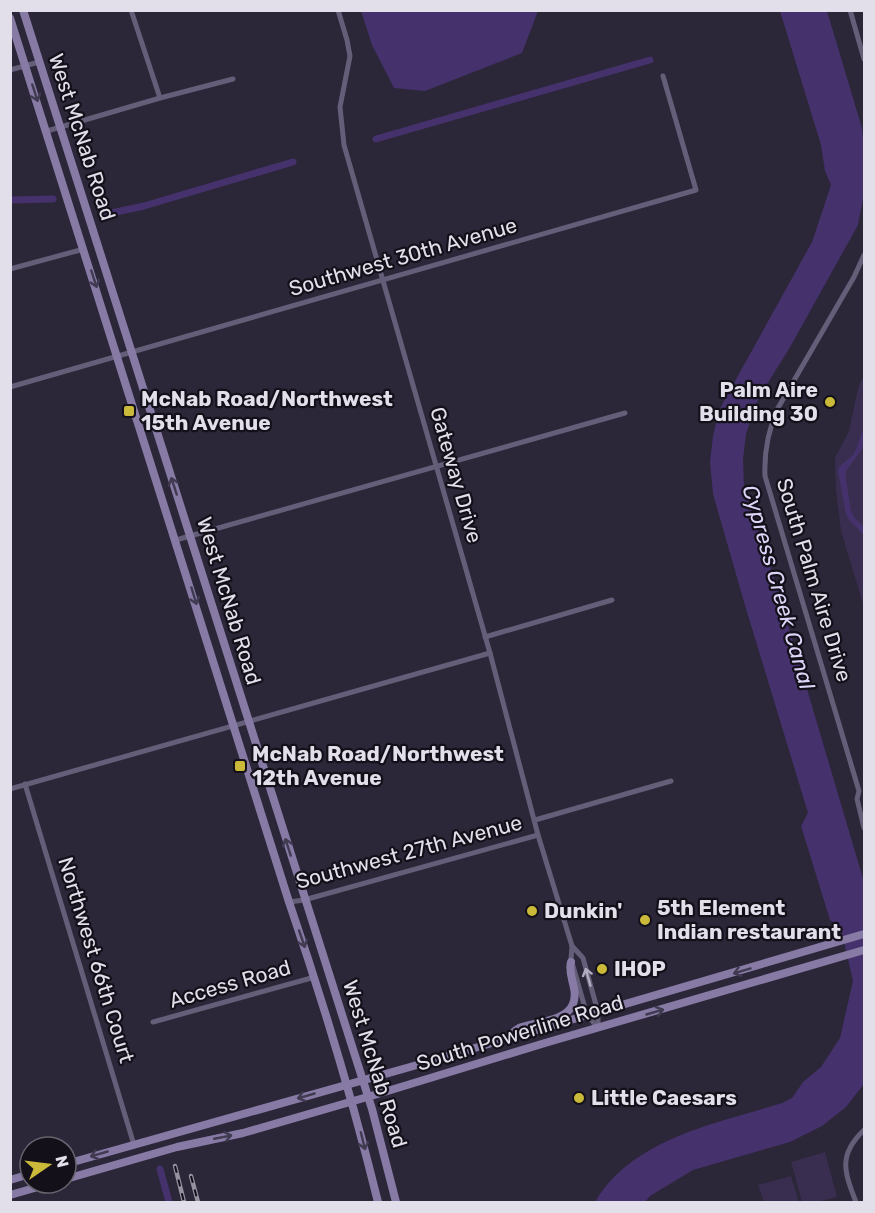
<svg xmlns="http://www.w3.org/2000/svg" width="875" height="1213" font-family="Rubik,sans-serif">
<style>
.green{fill:#392e50}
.water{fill:#45316b}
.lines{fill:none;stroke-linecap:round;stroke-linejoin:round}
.canal{stroke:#45316b;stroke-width:7}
.street{stroke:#655e79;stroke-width:5}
.secondary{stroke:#877ba6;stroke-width:8}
.rail-casing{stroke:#9692a1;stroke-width:4.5}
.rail{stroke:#131019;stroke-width:2;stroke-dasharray:7;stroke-linecap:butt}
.oneway{stroke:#413b51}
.oneway2{stroke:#b0abbd}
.poi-dot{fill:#cbba39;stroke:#131019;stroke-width:2}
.labels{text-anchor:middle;stroke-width:4.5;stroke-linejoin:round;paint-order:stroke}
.street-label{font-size:21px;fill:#e2dfeb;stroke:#131019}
.poi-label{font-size:21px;font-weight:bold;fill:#e2dfeb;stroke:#131019;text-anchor:start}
.water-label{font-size:22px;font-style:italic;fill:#ddd4f8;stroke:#131019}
</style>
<rect width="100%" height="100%" fill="#2b2638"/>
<!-- green -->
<g class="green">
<path d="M 864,375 L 864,607 L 841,531 L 836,490 L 835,458 L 849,431 L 858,388 Z"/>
<path d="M 825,1152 L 837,1197 L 817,1202 L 802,1202 L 791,1162 Z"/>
<path d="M 791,1176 L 799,1202 L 764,1202 L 758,1185 Z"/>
</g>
<!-- water -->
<g class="water">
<path d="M 361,11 L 361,10 L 538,11 L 522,53 L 425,91 L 394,88 L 372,45 Z"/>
<path d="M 780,11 L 827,11 L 862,128 L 864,148 L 864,193 L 858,225 L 789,349 L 759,397 L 746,434 L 743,459 L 744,487 L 776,584 L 864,882 L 864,1084 L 846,1107 L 822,1126 L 790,1142 L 693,1170 L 650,1196 L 645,1202 L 595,1202 C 633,1138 715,1124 782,1103 L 792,1098 L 803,1082 L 821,1067 L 840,1038 L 853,981 L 841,929 L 830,920 L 801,826 L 808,813 L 744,602 L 713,494 L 710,462 L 713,436 L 719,410 L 812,242 L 831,185 L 825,171 L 821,145 Z"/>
<path d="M 864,428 L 864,446 L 846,471 L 846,479 L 851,511 L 855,518 L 864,527 L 864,535 L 850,521 L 846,514 L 838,471 L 839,467 L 854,454 Z"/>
</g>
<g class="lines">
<!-- canal -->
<g class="canal">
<path d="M 376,139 L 650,60"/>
<path d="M 10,200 L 53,199"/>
<path d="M 102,215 L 144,206 L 293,162"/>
<path d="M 160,1169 L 169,1202"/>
</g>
<!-- street -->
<g class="street">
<path d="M 131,10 L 160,98"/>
<path d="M 338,10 L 347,40 L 350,56 L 340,107 L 344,145 L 490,653 L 538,835 L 572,946 L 571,959 L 587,1015 L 598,1028"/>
<path d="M 850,10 L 864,59"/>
<path d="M 10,70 L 39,62"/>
<path d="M 47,131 L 160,98 L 233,79"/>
<path d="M 864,255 L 854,277 L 778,408 C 768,430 764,451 765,476 L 859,791 L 857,799 L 864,828"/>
<path d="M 10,269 L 84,249"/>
<path d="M 10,387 L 696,190 L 663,76"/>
<path d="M 176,540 L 625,413"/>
<path d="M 485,637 L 612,600"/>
<path d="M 25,784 L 134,1145"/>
<path d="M 10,789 L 490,653"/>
<path d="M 535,820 L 671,781"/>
<path d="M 289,902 L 304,900 L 538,835"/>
<path d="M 572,946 L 583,958 L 598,1012 L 598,1028"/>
<path d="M 153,1022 L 315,977"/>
<path d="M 856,1202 C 844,1171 838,1155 864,1130"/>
</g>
<!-- secondary -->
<g class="secondary">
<path d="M 23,10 L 372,1109 L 396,1202"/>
<path d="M 10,18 L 289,902 C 323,1001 353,1101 378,1202"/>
<path d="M 508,1037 C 512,1034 515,1030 519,1028 C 535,1022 566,1022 573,1004 C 579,989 567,976 571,962"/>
<path d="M 66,1164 L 410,1067 L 864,934"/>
<path d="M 66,1179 L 177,1147 L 243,1133 L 381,1093 L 545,1043 L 864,950"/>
<path d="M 10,1180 L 30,1174"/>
<path d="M 10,1195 L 52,1183"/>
</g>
<!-- rail casing -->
<g class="rail-casing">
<g id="rail">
<path d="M 175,1166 L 184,1202"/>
<path d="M 191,1176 L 198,1202"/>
</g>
</g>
<!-- rail -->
<use href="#rail" class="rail"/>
</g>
<!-- one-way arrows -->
<defs><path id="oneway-shaft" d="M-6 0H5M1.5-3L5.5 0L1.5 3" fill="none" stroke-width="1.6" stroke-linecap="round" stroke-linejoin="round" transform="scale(1.5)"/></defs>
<g class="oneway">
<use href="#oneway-shaft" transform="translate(35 93) rotate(72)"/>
<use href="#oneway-shaft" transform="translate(94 279) rotate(72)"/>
<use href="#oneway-shaft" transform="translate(174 486) rotate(-108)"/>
<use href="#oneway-shaft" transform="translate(194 596) rotate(73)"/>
<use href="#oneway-shaft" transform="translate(288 847) rotate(-108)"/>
<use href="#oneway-shaft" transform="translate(302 939) rotate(71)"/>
<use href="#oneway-shaft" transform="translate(742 971) rotate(163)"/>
<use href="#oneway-shaft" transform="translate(655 1012) rotate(-16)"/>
<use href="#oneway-shaft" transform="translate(306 1096) rotate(164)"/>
<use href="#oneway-shaft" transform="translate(223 1137) rotate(-11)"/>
<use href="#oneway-shaft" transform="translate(363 1141) rotate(76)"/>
<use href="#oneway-shaft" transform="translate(99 1154) rotate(164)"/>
</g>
<use class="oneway2" href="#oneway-shaft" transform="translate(588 977) rotate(-106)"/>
<!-- markers -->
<g class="poi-dot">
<circle cx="830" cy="402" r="6"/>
<rect x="123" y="405" width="12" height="12" rx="3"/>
<rect x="234" y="760" width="12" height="12" rx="3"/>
<circle cx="532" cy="911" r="6"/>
<circle cx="645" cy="920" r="6"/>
<circle cx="602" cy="969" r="6"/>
<circle cx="579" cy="1098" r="6"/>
</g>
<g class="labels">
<!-- street labels -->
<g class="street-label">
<text transform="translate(82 137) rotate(72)" y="7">West McNab Road</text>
<text transform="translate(403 257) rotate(-16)" y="7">Southwest 30th Avenue</text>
<text transform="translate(456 475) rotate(74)" y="7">Gateway Drive</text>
<text transform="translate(814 580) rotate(73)" y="7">South Palm Aire Drive</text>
<text transform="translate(229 601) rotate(73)" y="7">West McNab Road</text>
<text transform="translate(409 852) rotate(-15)" y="7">Southwest 27th Avenue</text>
<text transform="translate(96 960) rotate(73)" y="7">Northwest 66th Court</text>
<text transform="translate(230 984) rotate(-16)" y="7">Access Road</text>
<text transform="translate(520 1033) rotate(-17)" y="7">South Powerline Road</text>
<text transform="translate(375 1064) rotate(73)" y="7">West McNab Road</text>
</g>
<!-- poi labels -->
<g class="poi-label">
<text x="818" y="397" text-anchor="end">Palm Aire<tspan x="818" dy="24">Building 30</tspan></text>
<text x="141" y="406">McNab Road/Northwest<tspan x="141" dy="24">15th Avenue</tspan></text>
<text x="252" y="761">McNab Road/Northwest<tspan x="252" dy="24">12th Avenue</tspan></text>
<text x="657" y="915">5th Element<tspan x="657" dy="24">Indian restaurant</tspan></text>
<text x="544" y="918">Dunkin'</text>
<text x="614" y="976">IHOP</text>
<text x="591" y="1105">Little Caesars</text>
</g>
<!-- water labels -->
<g class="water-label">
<text transform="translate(779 587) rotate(74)" y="8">Cypress Creek Canal</text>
</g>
</g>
<!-- border -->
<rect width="875" height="1213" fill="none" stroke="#e2dfeb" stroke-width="24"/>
<!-- north arrow -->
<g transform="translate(48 1165) rotate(76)"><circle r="28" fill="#131019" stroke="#66636d" stroke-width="1.5"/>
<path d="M0-4.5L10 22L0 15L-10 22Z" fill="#cbba39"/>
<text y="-9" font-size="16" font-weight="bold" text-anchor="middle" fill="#e2dfeb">N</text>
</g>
</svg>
